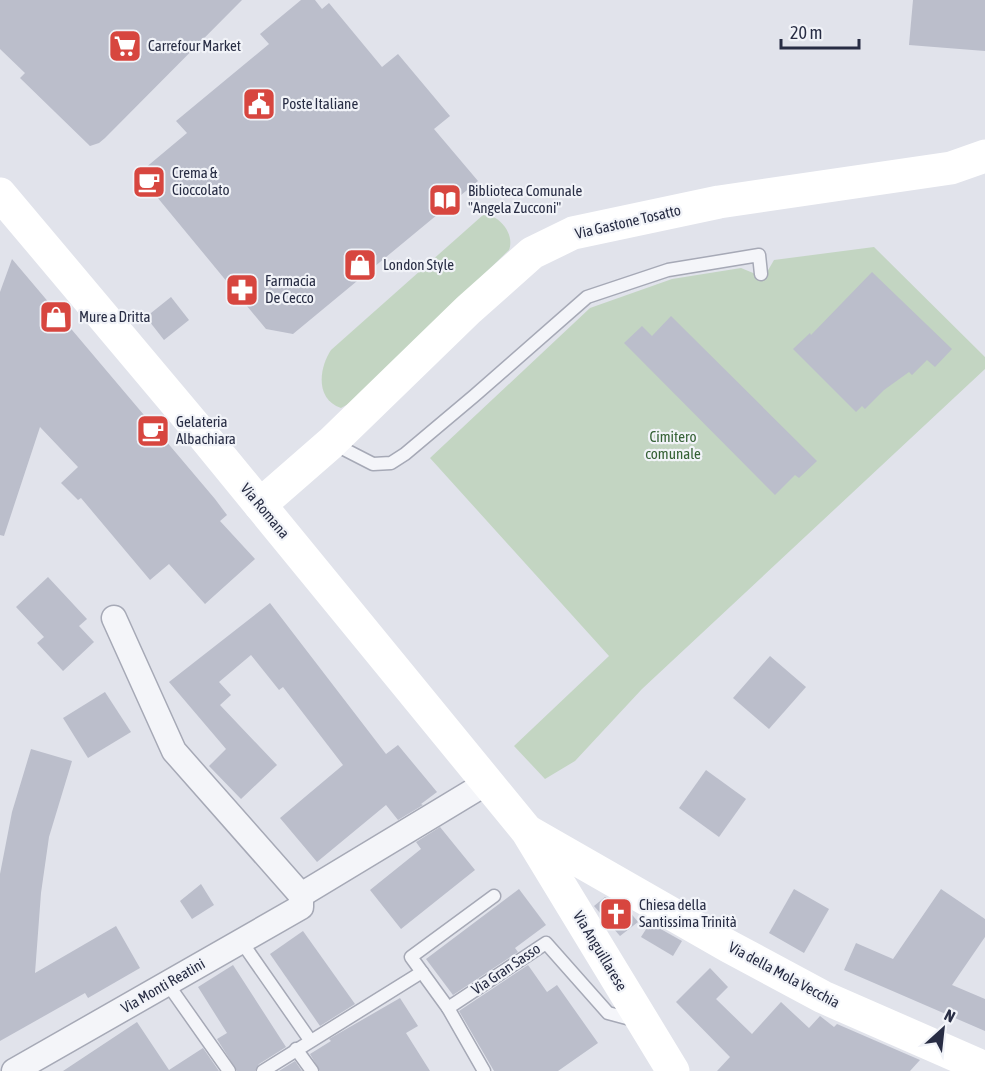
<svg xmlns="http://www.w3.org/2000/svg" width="985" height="1071" font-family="'Asap Condensed',sans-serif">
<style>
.green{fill:#c3d5c2}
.building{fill:#bbbecb}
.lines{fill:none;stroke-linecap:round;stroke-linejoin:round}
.lane-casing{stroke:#a6a9b6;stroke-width:15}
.street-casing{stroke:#a6a9b6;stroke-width:27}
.lane{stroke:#f4f5f9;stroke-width:12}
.street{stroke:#f4f5f9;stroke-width:24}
.secondary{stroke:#fff;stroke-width:33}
.labels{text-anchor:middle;stroke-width:4.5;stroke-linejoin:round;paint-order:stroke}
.poi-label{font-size:15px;fill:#282d44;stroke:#f1f3f8;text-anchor:start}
.street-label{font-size:15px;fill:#282d44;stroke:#f1f3f8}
.park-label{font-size:15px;fill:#356135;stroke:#f1f3f8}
</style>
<rect width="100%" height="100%" fill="#e1e3eb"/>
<!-- green -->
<g class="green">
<path d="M 483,215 C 500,214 515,235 509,250 L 352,402 L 341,408 C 315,399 319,368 331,350 Z"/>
<path d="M 874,247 L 985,357 L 985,369 L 642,689 L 575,761 L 545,779 L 514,746 L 609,656 L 430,458 L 590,308 L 672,279 L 741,268 L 758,275 L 767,272 L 774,260 Z"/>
</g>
<!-- building -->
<g class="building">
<path d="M 0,0 L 242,0 L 105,138 L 99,143 L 90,146 L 20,78 L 25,73 L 0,49 Z"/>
<path d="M 301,0 L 315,0 L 322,9 L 329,3 L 382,67 L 398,54 L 450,116 L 434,129 L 478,181 L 293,334 L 266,329 L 138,174 L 187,133 L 176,121 L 269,44 L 260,34 Z"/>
<path d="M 913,0 L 985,0 L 985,51 L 909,45 Z"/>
<path d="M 12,259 L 215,499 L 227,515 L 220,521 L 255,559 L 205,604 L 169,564 L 150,580 L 81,498 L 78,500 L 61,483 L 78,467 L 40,427 L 4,536 L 0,535 L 0,292 Z"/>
<path d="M 872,272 L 952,349 L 935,367 L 927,360 L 912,375 L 909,372 L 884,390 L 865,409 L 862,406 L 856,412 L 793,349 L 810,333 L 811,335 Z"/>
<path d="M 171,297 L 189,320 L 164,340 L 146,317 Z"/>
<path d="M 671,316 L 817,461 L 799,478 L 795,475 L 775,495 L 624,343 L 642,326 L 652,336 Z"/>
<path d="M 48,577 L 87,619 L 79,626 L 94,642 L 63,671 L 37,643 L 44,637 L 16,607 Z"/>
<path d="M 270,603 L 386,754 L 398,745 L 437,792 L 421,804 L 423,805 L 398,820 L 386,805 L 317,862 L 280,818 L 343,765 L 283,687 L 279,690 L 251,655 L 219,682 L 231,695 L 220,705 L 277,765 L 241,799 L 209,766 L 226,749 L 169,682 Z"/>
<path d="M 770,656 L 806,687 L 769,729 L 733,698 Z"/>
<path d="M 105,692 L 131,732 L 88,758 L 63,718 Z"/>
<path d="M 31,749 L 72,761 L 49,837 L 41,893 L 35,973 L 116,926 L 140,968 L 88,998 L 85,993 L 0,1041 L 0,874 L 12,812 Z"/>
<path d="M 706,770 L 746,799 L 719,837 L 679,808 Z"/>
<path d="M 440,827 L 475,870 L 401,929 L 370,890 L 421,849 L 416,842 Z"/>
<path d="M 201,884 L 214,905 L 192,919 L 180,901 Z"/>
<path d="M 519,889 L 546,925 L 515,948 L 518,952 L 453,995 L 426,959 Z"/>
<path d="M 794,889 L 829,909 L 804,953 L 769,933 Z"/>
<path d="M 941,889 L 985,919 L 985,937 L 952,985 L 985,999 L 985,1031 L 844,970 L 856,943 L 893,959 Z"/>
<path d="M 605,897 L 629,911 L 638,922 L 620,936 L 594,906 Z"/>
<path d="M 650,923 L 682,941 L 673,956 L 641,937 Z"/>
<path d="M 303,931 L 355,1004 L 320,1026 L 270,954 Z"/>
<path d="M 233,965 L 286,1047 L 259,1064 L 255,1071 L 237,1071 L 217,1039 L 227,1033 L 198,987 Z"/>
<path d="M 528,965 L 547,992 L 557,985 L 598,1043 L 558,1071 L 494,1071 L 459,1011 Z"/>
<path d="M 710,968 L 728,987 L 716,999 L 752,1034 L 781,1002 L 809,1028 L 820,1016 L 834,1027 L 837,1024 L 920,1060 L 910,1071 L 717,1071 L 730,1057 L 676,1002 Z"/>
<path d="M 400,998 L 418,1026 L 406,1033 L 430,1071 L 320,1071 L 310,1054 L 331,1041 L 329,1039 Z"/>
<path d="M 137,1022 L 169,1070 L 203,1048 L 219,1071 L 63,1071 Z"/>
<path d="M 295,1061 L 302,1071 L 279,1071 Z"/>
</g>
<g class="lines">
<!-- lane casing -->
<g class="lane-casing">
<g id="lane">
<path d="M 332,443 L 373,464 L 391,463 L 405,454 L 474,396 L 587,297 L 668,270 L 759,255 L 761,274"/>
<path d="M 241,941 L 310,1040"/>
<path d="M 167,983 L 229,1071"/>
<path d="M 448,1008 L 546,943 L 608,1013 L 634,1020"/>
<path d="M 296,1049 L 312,1071"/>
<path d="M 263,1071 L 422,972"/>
<path d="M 484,1071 L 448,1008 L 411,957 L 494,896"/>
</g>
</g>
<!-- street casing -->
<g class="street-casing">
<g id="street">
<path d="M 301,895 L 488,782"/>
<path d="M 14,1071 L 301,907 L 301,895 L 174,751 L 114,618"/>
</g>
</g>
<!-- lane -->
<use href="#lane" class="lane"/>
<!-- street -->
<use href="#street" class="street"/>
<!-- secondary -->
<g class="secondary">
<path d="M 0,194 L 206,439 L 527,831 L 673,1071"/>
<path d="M 260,505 L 331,443 L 468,310 L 532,253 L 573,233 L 719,202 L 951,168 L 985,156"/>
<path d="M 529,832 L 728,946 L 823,997 L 985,1068"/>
</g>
</g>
<!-- icons -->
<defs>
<g id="supermarket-square" transform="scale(1.725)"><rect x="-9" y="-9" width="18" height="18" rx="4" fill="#d7463f" stroke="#f1f3f8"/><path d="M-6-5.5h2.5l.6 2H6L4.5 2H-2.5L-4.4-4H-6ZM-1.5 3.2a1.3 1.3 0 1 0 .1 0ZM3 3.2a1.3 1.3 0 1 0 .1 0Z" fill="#fff"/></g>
<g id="civic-square" transform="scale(1.725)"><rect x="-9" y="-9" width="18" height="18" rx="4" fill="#d7463f" stroke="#f1f3f8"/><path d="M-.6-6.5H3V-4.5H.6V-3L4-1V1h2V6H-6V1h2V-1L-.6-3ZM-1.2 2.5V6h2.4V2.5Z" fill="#fff"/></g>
<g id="cafe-square" transform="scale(1.725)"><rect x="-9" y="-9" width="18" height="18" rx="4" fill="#d7463f" stroke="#f1f3f8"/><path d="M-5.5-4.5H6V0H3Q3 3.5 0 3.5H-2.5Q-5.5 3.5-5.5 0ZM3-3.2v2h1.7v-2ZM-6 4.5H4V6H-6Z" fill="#fff"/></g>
<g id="library-square" transform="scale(1.725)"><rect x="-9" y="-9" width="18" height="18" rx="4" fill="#d7463f" stroke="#f1f3f8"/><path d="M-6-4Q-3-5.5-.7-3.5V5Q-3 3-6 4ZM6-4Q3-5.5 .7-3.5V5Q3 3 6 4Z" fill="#fff"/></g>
<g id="shop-square" transform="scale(1.725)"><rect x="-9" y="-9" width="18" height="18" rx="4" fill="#d7463f" stroke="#f1f3f8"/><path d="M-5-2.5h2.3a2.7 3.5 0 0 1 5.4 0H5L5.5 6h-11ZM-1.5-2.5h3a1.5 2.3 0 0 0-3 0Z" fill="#fff"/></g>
<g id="pharmacy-square" transform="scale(1.725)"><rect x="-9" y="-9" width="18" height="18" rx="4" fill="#d7463f" stroke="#f1f3f8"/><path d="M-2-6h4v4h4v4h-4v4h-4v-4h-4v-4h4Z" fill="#fff"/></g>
<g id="church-square" transform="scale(1.725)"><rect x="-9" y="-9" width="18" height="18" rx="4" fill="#d7463f" stroke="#f1f3f8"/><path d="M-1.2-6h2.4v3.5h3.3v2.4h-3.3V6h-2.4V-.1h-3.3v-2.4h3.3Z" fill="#fff"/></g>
</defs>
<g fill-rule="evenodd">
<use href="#supermarket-square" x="125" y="46"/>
<use href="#civic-square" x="259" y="104"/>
<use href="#cafe-square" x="149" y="182"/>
<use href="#library-square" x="445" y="200"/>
<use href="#shop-square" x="360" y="265"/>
<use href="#pharmacy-square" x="242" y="290"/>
<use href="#shop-square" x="56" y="317"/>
<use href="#cafe-square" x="153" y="431"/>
<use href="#church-square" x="616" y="914"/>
</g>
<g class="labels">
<!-- poi labels -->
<g class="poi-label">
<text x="148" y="51">Carrefour Market</text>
<text x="282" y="109">Poste Italiane</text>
<text x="172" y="178">Crema &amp;<tspan x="172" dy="17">Cioccolato</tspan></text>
<text x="468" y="196">Biblioteca Comunale<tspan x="468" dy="17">"Angela Zucconi"</tspan></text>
<text x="383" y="270">London Style</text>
<text x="265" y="286">Farmacia<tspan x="265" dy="17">De Cecco</tspan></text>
<text x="79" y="322">Mure a Dritta</text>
<text x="176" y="427">Gelateria<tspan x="176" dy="17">Albachiara</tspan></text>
<text x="639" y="910">Chiesa della<tspan x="639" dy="17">Santissima Trinità</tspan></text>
</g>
<!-- street labels -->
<g class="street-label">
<text transform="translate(628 222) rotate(-13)" y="5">Via Gastone Tosatto</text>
<text transform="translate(265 511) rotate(50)" y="5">Via Romana</text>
<text transform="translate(600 951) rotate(59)" y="5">Via Anguillarese</text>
<text transform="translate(506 969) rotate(-34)" y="5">Via Gran Sasso</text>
<text transform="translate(784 975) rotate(28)" y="5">Via della Mola Vecchia</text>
<text transform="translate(163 986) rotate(-30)" y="5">Via Monti Reatini</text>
</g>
<!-- park labels -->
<g class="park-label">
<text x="673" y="442">Cimitero<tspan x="673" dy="17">comunale</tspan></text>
</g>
</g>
<!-- north arrow -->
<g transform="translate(943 1029) rotate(27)" stroke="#f1f3f8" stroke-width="4.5" paint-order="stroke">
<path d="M0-4.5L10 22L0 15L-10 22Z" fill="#282d44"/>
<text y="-9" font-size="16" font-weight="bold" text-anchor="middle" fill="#282d44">N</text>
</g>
<!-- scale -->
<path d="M781 39v9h78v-9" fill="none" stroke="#282d44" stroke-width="3"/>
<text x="790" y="39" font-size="18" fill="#282d44" stroke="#f1f3f8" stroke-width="4.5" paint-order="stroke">20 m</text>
</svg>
